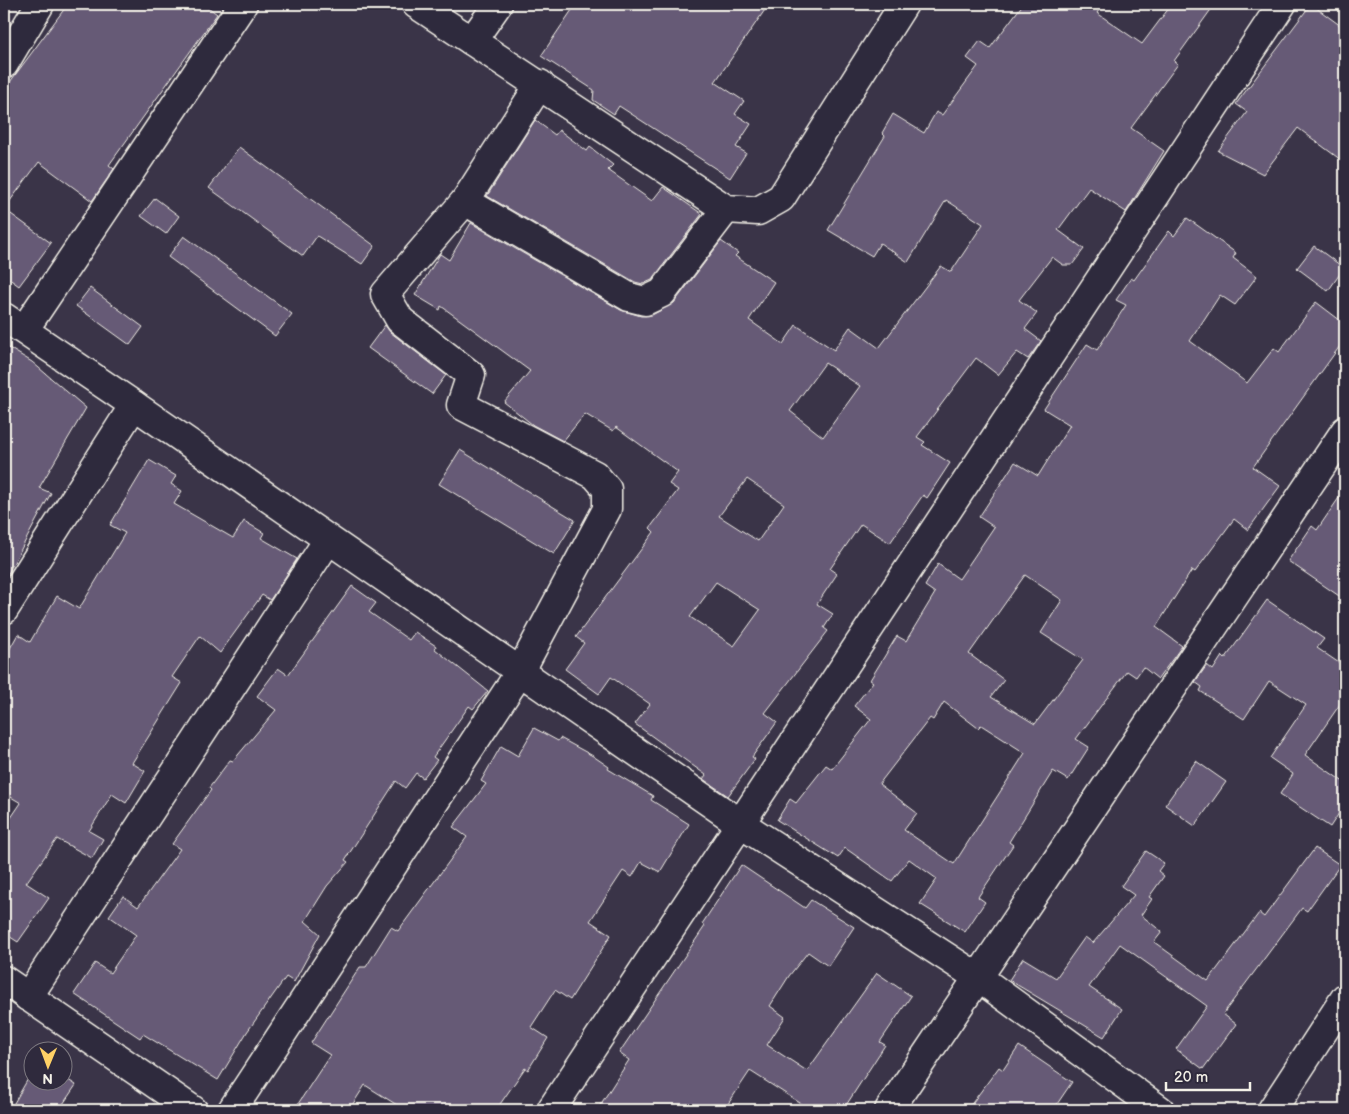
<svg xmlns="http://www.w3.org/2000/svg" width="1349" height="1114" font-family="'Balsamiq Sans',sans-serif">
<style>
.building{fill:#665a76;stroke:#f4f1e8;fill-rule:evenodd}
.lines{fill:none;stroke-linecap:round;stroke-linejoin:round}
.minor-casing{stroke:#f4f1e8;stroke-width:31}
.minor{stroke:#2f2a3d;stroke-width:28}
</style>
<rect width="100%" height="100%" fill="#3a3448"/>
<filter id="ink" filterUnits="userSpaceOnUse"><feTurbulence type="fractalNoise" baseFrequency=".02" numOctaves="2"/><feDisplacementMap in="SourceGraphic" scale="10" xChannelSelector="R" yChannelSelector="G"/><feConvolveMatrix kernelMatrix="1 2 1 2 8 2 1 2 1" color-interpolation-filters="sRGB"/></filter>
<g filter="url(#ink)">
<!-- building -->
<g class="building">
<path d="M 68,4 L 204,4 L 217,14 L 109,165 L 114,169 L 92,201 L 39,162 L 4,209 L 51,243 L 19,286 L 4,275 L 4,90 Z"/>
<path d="M 576,4 L 769,4 L 715,82 L 744,101 L 735,114 L 751,124 L 736,147 L 746,153 L 730,178 L 619,106 L 614,114 L 593,100 L 594,90 L 541,56 Z"/>
<path d="M 1023,4 L 1103,4 L 1097,13 L 1142,44 L 1172,4 L 1215,4 L 1174,61 L 1178,64 L 1131,128 L 1164,151 L 1126,212 L 1089,188 L 1058,230 L 1084,249 L 1072,265 L 1063,265 L 1052,257 L 1019,300 L 1037,313 L 1025,329 L 1041,341 L 1028,359 L 1017,352 L 998,375 L 976,358 L 917,437 L 925,442 L 922,445 L 950,463 L 927,498 L 923,495 L 890,543 L 861,524 L 830,569 L 837,574 L 817,604 L 833,614 L 824,628 L 828,631 L 765,713 L 777,722 L 752,757 L 755,759 L 728,796 L 703,779 L 706,775 L 635,724 L 650,704 L 611,677 L 599,694 L 565,669 L 584,643 L 576,637 L 654,532 L 650,528 L 678,490 L 669,484 L 678,472 L 616,427 L 613,431 L 585,414 L 563,441 L 533,425 L 504,402 L 530,371 L 441,306 L 440,310 L 415,295 L 440,254 L 449,260 L 471,223 L 621,310 L 641,316 L 652,315 L 674,303 L 721,241 L 738,253 L 735,256 L 774,282 L 749,320 L 783,344 L 796,325 L 834,350 L 850,327 L 879,348 L 941,266 L 951,272 L 983,224 L 946,200 L 908,262 L 880,243 L 872,256 L 828,230 L 885,136 L 882,133 L 893,114 L 924,133 L 936,112 L 942,115 L 978,66 L 967,58 L 980,41 L 990,48 ZM 825,363 L 860,386 L 823,437 L 790,411 ZM 747,479 L 784,504 L 758,541 L 719,516 ZM 716,582 L 760,610 L 734,646 L 690,617 Z"/>
<path d="M 1311,4 L 1345,29 L 1345,163 L 1298,128 L 1263,174 L 1218,151 L 1247,112 L 1236,104 Z"/>
<path d="M 535,120 L 555,135 L 559,130 L 587,151 L 590,147 L 613,165 L 608,170 L 652,201 L 663,187 L 702,214 L 652,280 L 643,284 L 635,282 L 487,196 Z"/>
<path d="M 239,147 L 375,246 L 362,264 L 317,236 L 303,256 L 209,188 Z"/>
<path d="M 155,198 L 179,216 L 166,234 L 141,216 Z"/>
<path d="M 1187,218 L 1236,253 L 1233,258 L 1257,276 L 1235,305 L 1220,295 L 1190,341 L 1247,383 L 1274,348 L 1279,352 L 1316,302 L 1345,324 L 1345,339 L 1253,467 L 1280,486 L 1248,530 L 1234,519 L 1195,572 L 1192,570 L 1156,627 L 1182,646 L 1158,679 L 1143,667 L 1136,677 L 1127,671 L 1076,739 L 1089,747 L 1068,780 L 1053,771 L 1009,842 L 1013,845 L 978,897 L 985,902 L 965,932 L 920,904 L 937,879 L 909,859 L 892,881 L 845,848 L 838,858 L 777,820 L 790,799 L 796,803 L 826,765 L 832,769 L 871,719 L 854,706 L 873,682 L 870,680 L 897,636 L 906,641 L 935,593 L 925,586 L 938,564 L 959,579 L 994,527 L 979,517 L 1015,462 L 1038,476 L 1070,425 L 1044,409 L 1087,344 L 1097,350 L 1126,305 L 1116,300 L 1131,278 L 1134,280 L 1169,231 L 1174,236 ZM 1025,575 L 1062,600 L 1041,633 L 1083,660 L 1035,724 L 991,697 L 1004,680 L 969,654 ZM 944,702 L 978,728 L 981,725 L 1025,753 L 954,864 L 904,830 L 917,813 L 879,784 L 930,718 L 933,720 Z"/>
<path d="M 184,236 L 292,314 L 275,336 L 168,257 Z"/>
<path d="M 1314,246 L 1344,268 L 1328,291 L 1297,268 Z"/>
<path d="M 90,288 L 143,327 L 130,345 L 76,306 Z"/>
<path d="M 385,325 L 390,332 L 446,375 L 432,394 L 368,348 Z"/>
<path d="M 4,345 L 32,362 L 86,408 L 39,488 L 51,493 L 4,581 Z"/>
<path d="M 460,450 L 575,520 L 554,554 L 439,484 Z"/>
<path d="M 149,460 L 176,476 L 171,484 L 182,491 L 174,504 L 233,538 L 244,521 L 264,533 L 261,538 L 297,559 L 270,600 L 262,595 L 220,653 L 200,636 L 172,677 L 182,683 L 132,763 L 145,771 L 126,803 L 112,794 L 89,831 L 103,839 L 92,858 L 57,839 L 26,883 L 49,898 L 18,942 L 4,933 L 4,828 L 21,803 L 4,793 L 4,659 L 18,634 L 30,642 L 57,596 L 79,609 L 125,533 L 110,525 Z"/>
<path d="M 1345,489 L 1345,600 L 1288,561 L 1312,526 L 1317,530 Z"/>
<path d="M 352,586 L 376,603 L 369,612 L 409,640 L 415,632 L 436,646 L 435,649 L 488,691 L 473,709 L 469,706 L 433,757 L 437,760 L 423,778 L 416,773 L 405,788 L 396,781 L 345,860 L 348,862 L 327,886 L 305,921 L 320,934 L 294,982 L 286,977 L 247,1032 L 218,1080 L 143,1034 L 140,1038 L 74,994 L 95,963 L 110,973 L 136,935 L 109,916 L 123,896 L 138,907 L 180,849 L 172,844 L 211,790 L 209,788 L 230,760 L 233,761 L 276,710 L 257,696 L 278,668 L 288,675 Z"/>
<path d="M 1267,600 L 1324,639 L 1317,648 L 1345,667 L 1345,697 L 1305,755 L 1345,783 L 1345,804 L 1330,827 L 1280,794 L 1293,774 L 1270,758 L 1306,705 L 1269,681 L 1244,719 L 1200,691 L 1202,687 L 1195,682 L 1207,665 L 1213,670 L 1222,656 L 1225,659 Z"/>
<path d="M 534,728 L 558,741 L 560,738 L 593,756 L 609,767 L 608,769 L 653,796 L 651,800 L 689,824 L 660,872 L 641,862 L 632,877 L 623,871 L 590,921 L 611,935 L 570,1000 L 555,990 L 531,1027 L 548,1038 L 528,1070 L 525,1068 L 496,1110 L 405,1110 L 365,1085 L 349,1110 L 294,1110 L 330,1055 L 311,1043 L 360,967 L 366,967 L 391,927 L 398,931 L 467,837 L 453,827 L 486,784 L 481,781 L 501,746 L 518,756 Z"/>
<path d="M 1196,761 L 1226,782 L 1195,826 L 1165,805 Z"/>
<path d="M 1315,848 L 1340,865 L 1307,911 L 1302,908 L 1223,1014 L 1236,1024 L 1203,1069 L 1176,1049 L 1207,1006 L 1120,944 L 1089,987 L 1122,1009 L 1104,1037 L 1009,980 L 1023,958 L 1056,978 L 1085,937 L 1093,943 L 1134,895 L 1121,886 L 1146,851 L 1164,863 L 1158,871 L 1164,876 L 1149,897 L 1152,899 L 1141,915 L 1162,932 L 1154,942 L 1208,981 L 1259,913 L 1264,917 Z"/>
<path d="M 741,865 L 805,908 L 811,900 L 854,927 L 828,966 L 808,952 L 789,976 L 770,1006 L 785,1017 L 767,1045 L 807,1071 L 877,973 L 911,996 L 880,1042 L 885,1045 L 843,1110 L 811,1110 L 750,1071 L 724,1110 L 597,1110 L 629,1060 L 619,1053 L 705,926 L 702,924 Z"/>
<path d="M 1019,1046 L 1072,1082 L 1053,1110 L 967,1110 L 999,1067 L 1003,1070 Z"/>
<path d="M 32,1072 L 32,1082 L 62,1082 L 62,1076 L 76,1085 L 59,1110 L 10,1110 Z"/>
</g>
<g class="lines">
<!-- minor casing -->
<g class="minor-casing">
<g id="minor">
<path d="M 416,4 L 726,209 L 758,211 L 781,198 L 904,4"/>
<path d="M 472,41 L 498,4"/>
<path d="M 4,64 L 40,4"/>
<path d="M 465,201 L 629,297 L 645,301 L 662,293 L 726,209"/>
<path d="M 4,317 L 134,405 L 741,824 L 979,978 L 1160,1110"/>
<path d="M 24,330 L 243,4"/>
<path d="M 4,610 L 134,405"/>
<path d="M 4,980 L 193,1110"/>
<path d="M 28,997 L 328,540"/>
<path d="M 232,1110 L 520,672 L 607,509 L 607,489 L 595,475 L 461,405 L 471,375 L 400,320 L 385,294 L 465,201 L 540,84"/>
<path d="M 551,1110 L 1282,4"/>
<path d="M 889,1110 L 1345,431"/>
<path d="M 1272,1110 L 1345,998"/>
</g>
</g>
<!-- minor -->
<use href="#minor" class="minor"/>
</g>
</g>
<!-- margin -->
<rect width="1349" height="1114" fill="none" stroke="#2f2a3d" stroke-width="20"/>
<rect x="10" y="10" width="1329" height="1094" fill="none" stroke="#f4f1e8" stroke-width="2" filter="url(#ink)"/>
<!-- north arrow -->
<g transform="translate(48 1066) rotate(181)"><circle r="24" fill="#2f2a3d" stroke="#7e7a81"/>
<path d="M0-4L9 19L0 12L-9 19Z" fill="#ffd166"/>
<text y="-8" font-size="14" font-weight="bold" text-anchor="middle" fill="#f4f1e8">N</text>
</g>
<!-- scale -->
<path d="M1166 1082v8h84v-8" fill="none" stroke="#f4f1e8" stroke-width="2.5"/>
<text x="1174" y="1082" font-size="15" fill="#f4f1e8" stroke="#2f2a3d" stroke-width="4" paint-order="stroke">20 m</text>
</svg>
